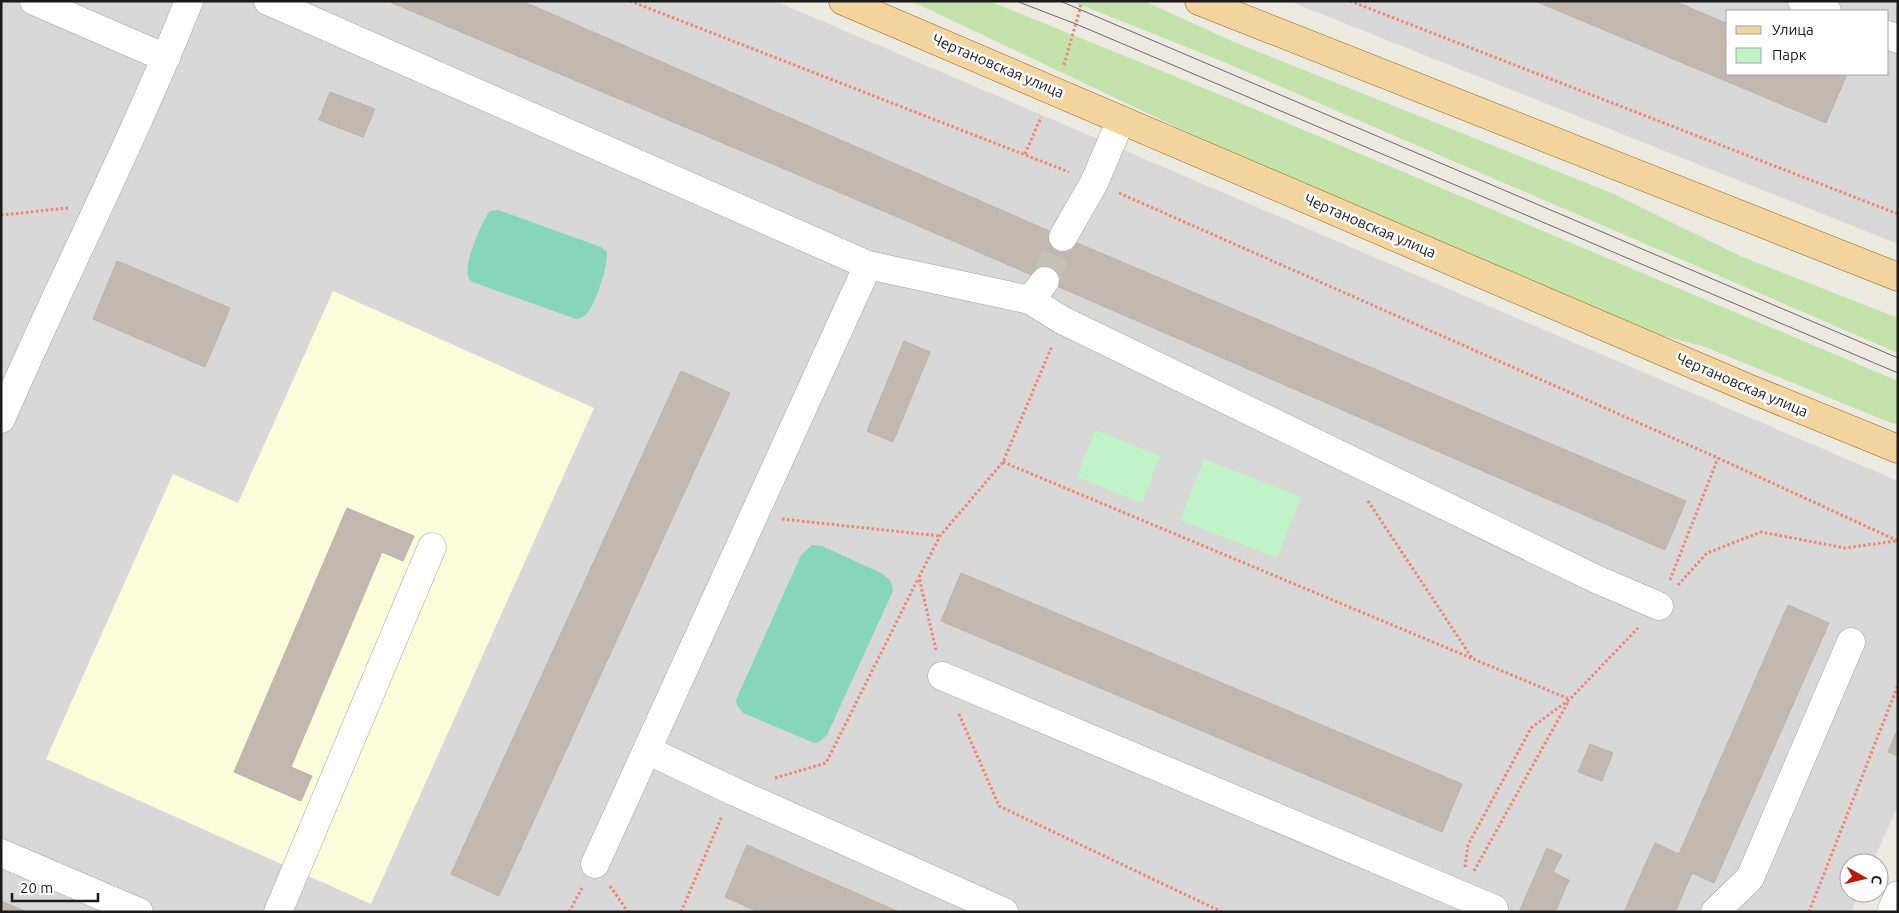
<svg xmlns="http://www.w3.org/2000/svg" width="1899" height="913" font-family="Ubuntu,sans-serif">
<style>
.residential{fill:#d9d8d8;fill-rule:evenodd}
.education{fill:#fafcda}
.grass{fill:#c3e3aa}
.park{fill:#c0f4c8}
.pitch{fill:#85d6bb}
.building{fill:#c0b8b1;stroke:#bcb1a5}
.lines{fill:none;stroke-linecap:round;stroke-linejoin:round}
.minor-tunnel{stroke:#c2c0b9;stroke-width:28;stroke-dasharray:28 14;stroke-linecap:butt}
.minor-casing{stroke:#a2a2a2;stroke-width:29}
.major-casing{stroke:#87660b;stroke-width:29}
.path{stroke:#ee8570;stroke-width:3;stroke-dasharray:2.5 2.5;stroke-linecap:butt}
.minor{stroke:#fff;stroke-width:28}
.major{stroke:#f4d49f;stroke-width:28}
.tram{stroke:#696969;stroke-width:1}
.labels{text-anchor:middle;stroke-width:5;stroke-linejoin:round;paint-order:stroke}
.street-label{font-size:15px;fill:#1b1b1b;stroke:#fff}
</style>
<rect width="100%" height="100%" fill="#ece9e1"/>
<!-- residential -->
<g class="residential">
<path d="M 1,1 L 775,1 L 1898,481 L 1898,806 L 1872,863 L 1849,863 L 1849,893 L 1859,893 L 1851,912 L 1,912 Z"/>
<path d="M 1289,1 L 1898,1 L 1898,244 ZM 1728,11 L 1888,11 L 1888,74 L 1728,74 Z"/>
</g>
<!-- education -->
<path class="education" d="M 333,291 L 594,408 L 371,904 L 46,759 L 173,474 L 238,503 Z"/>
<!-- grass -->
<g class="grass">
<path d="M 911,1 L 989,1 L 1221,95 L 1898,381 L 1898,424 L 1891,423 L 1705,347 L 1603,320 L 1206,141 Z"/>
<path d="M 1071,1 L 1144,1 L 1234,42 L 1614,194 L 1740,256 L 1898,318 L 1898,353 L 1226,63 Z"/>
</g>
<!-- park -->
<g class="park">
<path d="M 1095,430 L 1160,456 L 1142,503 L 1077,477 Z"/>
<path d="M 1204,459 L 1301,497 L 1277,558 L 1180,520 Z"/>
</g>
<!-- pitch -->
<g class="pitch">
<path d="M 498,210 L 601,247 L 607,252 C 608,266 596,304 586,315 C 583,317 580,318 576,319 L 472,282 C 470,280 468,278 468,275 C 464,263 482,221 490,211 Z"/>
<path d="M 812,545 L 822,546 L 883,574 L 891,581 L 893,591 L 827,735 L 819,742 L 814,743 L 743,713 L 737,705 L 736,700 L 801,555 Z"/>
</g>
<!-- building -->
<g class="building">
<path d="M 388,1 L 522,1 L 1063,237 L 1686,501 L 1665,550 L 921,227 Z"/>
<path d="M 1535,1 L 1674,1 L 1728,24 L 1728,74 L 1847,74 L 1826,123 Z"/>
<path d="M 330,92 L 375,109 L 363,137 L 319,120 Z"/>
<path d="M 117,261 L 230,308 L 205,367 L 93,319 Z"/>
<path d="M 904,341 L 930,352 L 893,442 L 867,431 Z"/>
<path d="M 681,371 L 730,393 L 499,896 L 451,874 Z"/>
<path d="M 347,508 L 414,536 L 403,561 L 382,552 L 291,767 L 312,776 L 301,801 L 234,772 Z"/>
<path d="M 961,573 L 1462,784 L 1442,832 L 941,621 Z"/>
<path d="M 1788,605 L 1829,623 L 1714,883 L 1692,873 L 1675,912 L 1624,912 L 1655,843 L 1679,854 Z"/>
<path d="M 1898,728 L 1898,756 L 1888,752 Z"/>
<path d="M 1590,744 L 1613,753 L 1602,781 L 1578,772 Z"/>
<path d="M 747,845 L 899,912 L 759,912 L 725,897 Z"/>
<path d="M 1547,848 L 1562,855 L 1553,872 L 1569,880 L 1555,912 L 1519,912 Z"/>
<path d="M 1,901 L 27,912 L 1,912 Z"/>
</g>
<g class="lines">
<!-- minor-tunnel -->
<path class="minor-tunnel" d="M 1045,281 L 1063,237"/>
<!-- minor casing -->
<g class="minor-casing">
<g id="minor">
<path d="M 34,1 L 166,58"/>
<path d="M 268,1 L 868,265 L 1030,300 L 1045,281"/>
<path d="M 1802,1 L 1827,11"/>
<path d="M 1888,35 L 1898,39"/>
<path d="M 1063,237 L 1094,183 L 1121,120"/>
<path d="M 1030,300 L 1062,320 L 1596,579 L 1659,606"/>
<path d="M 1,419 C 62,279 132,143 189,1"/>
<path d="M 942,676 L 1461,895 L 1494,909 L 1493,912"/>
<path d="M 647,750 L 733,791 L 1004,912"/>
<path d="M 1,853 L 139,912"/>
<path d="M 595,864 L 868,265"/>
<path d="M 278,912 L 432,547"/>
<path d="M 1715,912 L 1750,878 L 1851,642"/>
<path d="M 1891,912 L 1898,895"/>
</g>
</g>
<!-- major casing -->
<g class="major-casing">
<g id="major">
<path d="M 843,1 L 1748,388 L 1898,449"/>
<path d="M 1199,1 L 1898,277"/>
</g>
</g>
<!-- path -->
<g class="path">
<path d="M 630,1 L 1069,172"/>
<path d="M 1350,1 L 1898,214"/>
<path d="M 1064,65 L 1080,9 L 1081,1"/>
<path d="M 1025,154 L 1041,117"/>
<path d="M 1119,193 L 1718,458 L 1898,541"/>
<path d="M 1,215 L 68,208"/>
<path d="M 1003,462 L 1569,699"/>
<path d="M 1368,501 L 1472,658"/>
<path d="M 782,519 L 940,536"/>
<path d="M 1670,580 L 1718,458"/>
<path d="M 1678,585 L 1707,553 L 1761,532 L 1845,548 L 1896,541"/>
<path d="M 936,650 L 919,577 L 940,536 L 1003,462 L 1052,346"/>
<path d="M 959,714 L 999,806 L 1222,912"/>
<path d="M 775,778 L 826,763 L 918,579"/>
<path d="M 1465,867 L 1468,845 L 1531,728 L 1570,699 L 1638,628"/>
<path d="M 1474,871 L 1568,702"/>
<path d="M 610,886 L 628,912"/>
<path d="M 569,912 L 582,888"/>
<path d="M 681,912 L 722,816"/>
<path d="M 1809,912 L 1898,685"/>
</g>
<!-- minor -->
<use href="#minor" class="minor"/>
<!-- major -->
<use href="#major" class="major"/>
<!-- tram -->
<g class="tram">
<path d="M 1016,1 L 1076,24 L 1898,373"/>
<path d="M 1060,1 L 1898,358"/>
</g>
</g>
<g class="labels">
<!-- street labels -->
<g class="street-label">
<text transform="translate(998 66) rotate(23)" y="5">Чертановская улица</text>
<text transform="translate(1370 226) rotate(23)" y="5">Чертановская улица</text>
<text transform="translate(1742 385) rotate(23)" y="5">Чертановская улица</text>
</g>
</g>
<!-- border -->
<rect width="1899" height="913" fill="none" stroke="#1b1b1b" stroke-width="5"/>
<!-- legend -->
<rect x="1726" y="10" width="162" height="65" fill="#ffffff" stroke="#a4a4a4"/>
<rect x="1736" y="26" width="25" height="8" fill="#f4d49f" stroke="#a4a4a4"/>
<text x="1772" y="35" font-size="15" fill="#1b1b1b">Улица</text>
<rect x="1736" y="48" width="25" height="15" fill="#c0f4c8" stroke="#a4a4a4"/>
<text x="1772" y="60" font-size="15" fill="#1b1b1b">Парк</text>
<!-- north arrow -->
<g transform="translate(1864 878) rotate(98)"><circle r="24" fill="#ffffff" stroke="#a4a4a4"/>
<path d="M0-4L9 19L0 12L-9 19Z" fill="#b71a0f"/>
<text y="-8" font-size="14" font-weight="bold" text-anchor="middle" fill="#1b1b1b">С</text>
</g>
<!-- scale -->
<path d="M12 893v8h86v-8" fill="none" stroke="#1b1b1b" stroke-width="2.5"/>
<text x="20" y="893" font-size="15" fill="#1b1b1b" stroke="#ffffff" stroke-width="4" paint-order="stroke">20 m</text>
</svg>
